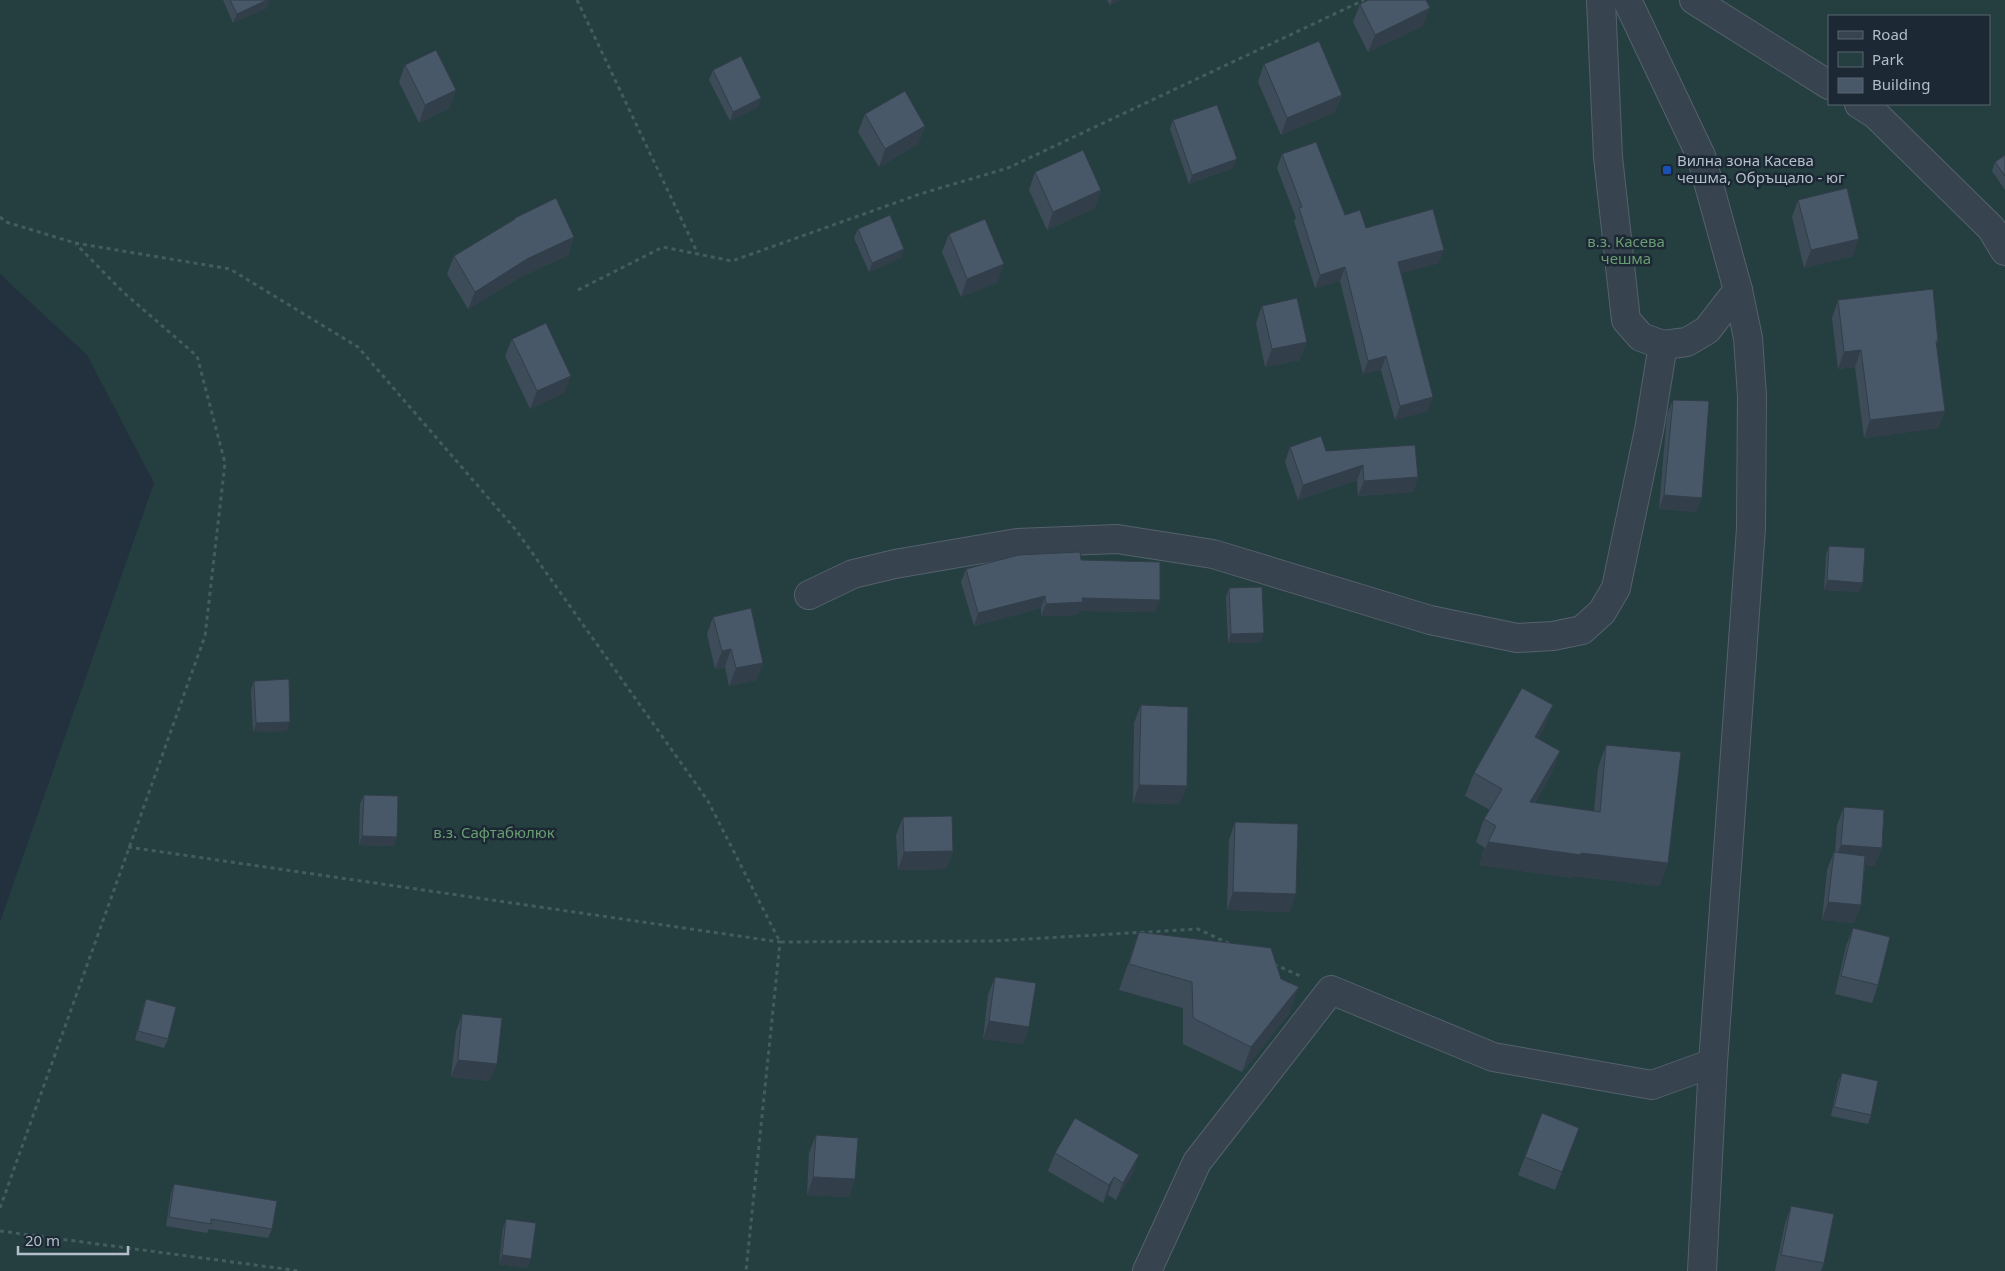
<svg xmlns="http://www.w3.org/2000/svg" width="2005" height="1271" font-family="'Noto Sans',sans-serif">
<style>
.green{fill:#253f40;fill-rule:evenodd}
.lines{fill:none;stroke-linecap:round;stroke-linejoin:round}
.street-casing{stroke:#55616d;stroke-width:30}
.path{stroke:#435c5d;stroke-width:3;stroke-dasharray:4 4;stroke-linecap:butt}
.street{stroke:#37434f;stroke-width:28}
.wall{fill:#3e4c59}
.shaded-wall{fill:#323e49}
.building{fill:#485868;stroke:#323e49}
.transit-dot{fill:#1a4fb4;stroke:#1c2834;stroke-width:2}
.labels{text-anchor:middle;stroke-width:5;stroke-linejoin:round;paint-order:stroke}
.poi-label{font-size:15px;fill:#b3beca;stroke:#1c2834;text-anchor:start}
.park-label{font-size:15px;fill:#699c71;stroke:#1c2834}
</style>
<rect width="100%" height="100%" fill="#23313f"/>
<!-- green -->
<path class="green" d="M 0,0 L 2005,0 L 2005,1271 L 0,1271 L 0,922 L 154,483 L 87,355 L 0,274 ZM 1829,16 L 1989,16 L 1989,104 L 1829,104 Z"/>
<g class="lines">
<!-- street casing -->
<g class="street-casing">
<g id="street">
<path d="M 1601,0 L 1608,157 L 1626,320 L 1641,337 L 1663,345 L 1687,342 L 1707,330 L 1738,290"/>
<path d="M 1627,0 L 1701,156 L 1738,290 L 1748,338 L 1752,396 L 1751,528 L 1713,1063 L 1702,1271"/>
<path d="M 1694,0 L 1829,85"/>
<path d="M 1859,104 L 1876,115 L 1991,228 L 2005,251"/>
<path d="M 809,595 L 853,574 L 895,564 L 1017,543 L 1117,539 L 1213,554 L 1430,620 L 1517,638 L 1553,636 L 1582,630 L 1602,612 L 1616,588 L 1649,430 L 1663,345"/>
<path d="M 1147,1271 L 1197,1162 L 1331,990 L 1493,1057 L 1652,1085 L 1713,1063"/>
</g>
</g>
<!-- path -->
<g class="path">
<path d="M 577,0 L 698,254"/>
<path d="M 0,217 L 6,222 L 75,243 L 230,269 L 358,347 L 516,530 L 708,801 L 780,942 L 993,941 L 1198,929 L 1230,944"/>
<path d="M 578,290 L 663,247 L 732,261 L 920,194 L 1008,168 L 1364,0"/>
<path d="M 128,847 L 780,942 L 746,1271"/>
<path d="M 1274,964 L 1300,976"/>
<path d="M 0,1208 L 205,636 L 225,463 L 197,356 L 123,292 L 76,244"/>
<path d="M 0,1231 L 300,1271"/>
</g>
<!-- street -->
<use href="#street" class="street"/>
</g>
<!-- wall -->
<g class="wall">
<path d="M 223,0 L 269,0 L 267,8 L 233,23 Z"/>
<path d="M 1107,0 L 1120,0 L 1110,5 Z"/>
<path d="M 1360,4 L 1423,26 L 1368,52 L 1353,22 Z"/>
<path d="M 1264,64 L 1342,95 L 1335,112 L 1281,135 L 1258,82 Z"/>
<path d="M 405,65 L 456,90 L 449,108 L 419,123 L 399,82 Z"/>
<path d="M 713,70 L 761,98 L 758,107 L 730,121 L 709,80 Z"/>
<path d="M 865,114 L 925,126 L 918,144 L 879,167 L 858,132 Z"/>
<path d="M 1173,120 L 1233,168 L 1189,184 L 1170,129 Z"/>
<path d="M 1282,154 L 1345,215 L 1366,228 L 1439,263 L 1401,273 L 1428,411 L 1395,420 L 1381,370 L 1363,374 L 1340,281 L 1315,288 L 1294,221 L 1296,218 L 1277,168 Z"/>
<path d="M 2005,155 L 2005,190 L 1992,171 L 1995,162 Z"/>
<path d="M 1035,172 L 1101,190 L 1095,208 L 1047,230 L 1029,190 Z"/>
<path d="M 1798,200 L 1853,256 L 1804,268 L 1792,217 Z"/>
<path d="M 515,218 L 574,237 L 568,255 L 521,277 L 468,309 L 447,274 L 454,256 L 514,220 Z"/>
<path d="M 858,229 L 904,249 L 901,258 L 869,272 L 854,238 Z"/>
<path d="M 949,234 L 998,282 L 961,297 L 942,252 Z"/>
<path d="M 1838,300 L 1938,341 L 1936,346 L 1945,411 L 1938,428 L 1864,438 L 1855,367 L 1838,369 L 1832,318 Z"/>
<path d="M 1262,306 L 1300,360 L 1265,367 L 1256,323 Z"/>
<path d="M 512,339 L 564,393 L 530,409 L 505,356 Z"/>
<path d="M 1673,400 L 1702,498 L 1696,512 L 1659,509 L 1667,414 Z"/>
<path d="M 1290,447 L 1326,451 L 1418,477 L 1413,492 L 1358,496 L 1357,480 L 1298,500 L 1285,462 Z"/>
<path d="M 1829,546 L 1860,592 L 1824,590 L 1826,555 Z"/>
<path d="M 1081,560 L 1160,600 L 1155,612 L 1079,611 L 1078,615 L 1041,616 L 1041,608 L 974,626 L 961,582 L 966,569 Z"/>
<path d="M 1229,588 L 1260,643 L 1228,643 L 1226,597 Z"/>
<path d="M 713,617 L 763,663 L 756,680 L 729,686 L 725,667 L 715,669 L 707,634 Z"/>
<path d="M 254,681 L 287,731 L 253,732 L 251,690 Z"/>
<path d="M 1141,705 L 1180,804 L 1133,803 L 1134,723 Z"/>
<path d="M 1553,705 L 1544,728 L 1538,739 L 1560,751 L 1551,774 L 1535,803 L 1594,811 L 1598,768 L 1606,745 L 1668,863 L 1659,886 L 1573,876 L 1573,878 L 1479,865 L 1485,848 L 1476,842 L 1484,819 L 1490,810 L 1465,796 L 1474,773 Z"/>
<path d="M 364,795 L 397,837 L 394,846 L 359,845 L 360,804 Z"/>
<path d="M 1844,807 L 1875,866 L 1865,865 L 1861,905 L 1854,923 L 1822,920 L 1827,870 L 1834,852 L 1835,853 L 1837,825 Z"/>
<path d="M 903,817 L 953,851 L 946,869 L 898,870 L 896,835 Z"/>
<path d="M 1235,822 L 1290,912 L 1227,910 L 1229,840 Z"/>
<path d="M 1853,928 L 1878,985 L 1872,1003 L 1835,994 L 1846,946 Z"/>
<path d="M 1139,932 L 1290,1013 L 1242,1072 L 1183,1044 L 1183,1008 L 1119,990 Z"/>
<path d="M 995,977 L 1029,1027 L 1023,1044 L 983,1039 L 988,995 Z"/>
<path d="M 146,999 L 168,1039 L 164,1048 L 135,1040 L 143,1008 Z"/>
<path d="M 462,1014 L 490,1081 L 451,1077 L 456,1032 Z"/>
<path d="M 1842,1073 L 1871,1115 L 1868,1124 L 1831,1116 L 1838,1082 Z"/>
<path d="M 1579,1128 L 1555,1190 L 1518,1175 L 1525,1157 Z"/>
<path d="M 816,1135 L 855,1179 L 849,1197 L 807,1195 L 809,1153 Z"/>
<path d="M 1055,1153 L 1133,1173 L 1116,1200 L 1108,1195 L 1103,1203 L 1048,1171 Z"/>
<path d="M 174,1184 L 272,1229 L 268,1238 L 209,1229 L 207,1233 L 166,1226 L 171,1193 Z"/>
<path d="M 1791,1206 L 1824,1263 L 1821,1271 L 1775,1271 L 1785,1224 Z"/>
<path d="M 506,1219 L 528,1268 L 499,1264 L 503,1228 Z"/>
</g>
<!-- shaded-wall -->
<g class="shaded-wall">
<path d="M 267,0 L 269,0 L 267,8 L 233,23 L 237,14 Z"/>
<path d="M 1112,0 L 1120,0 L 1110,5 Z"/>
<path d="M 1430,8 L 1423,26 L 1368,52 L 1375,35 Z"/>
<path d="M 456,90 L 449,108 L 419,123 L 425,105 Z"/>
<path d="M 1342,95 L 1335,112 L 1281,135 L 1287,118 Z"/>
<path d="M 761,98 L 758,107 L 730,121 L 733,112 Z"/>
<path d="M 925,126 L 918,144 L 879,167 L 885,149 Z"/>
<path d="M 1237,159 L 1233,168 L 1189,184 L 1192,175 Z"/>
<path d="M 1101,190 L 1095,208 L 1047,230 L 1053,212 Z"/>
<path d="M 574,237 L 568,255 L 521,277 L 468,309 L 475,292 L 527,259 Z"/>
<path d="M 1859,239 L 1853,256 L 1804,268 L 1811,250 Z"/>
<path d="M 904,249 L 901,258 L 869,272 L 872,263 Z"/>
<path d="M 1444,250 L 1439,263 L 1394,275 L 1398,262 Z"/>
<path d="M 1004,264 L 998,282 L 961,297 L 967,279 Z"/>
<path d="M 1345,267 L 1340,281 L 1315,288 L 1320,275 Z"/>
<path d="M 1307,342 L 1300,360 L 1265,367 L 1272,349 Z"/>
<path d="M 1861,350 L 1855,367 L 1838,369 L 1844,352 Z"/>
<path d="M 1386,356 L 1381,370 L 1363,374 L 1368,361 Z"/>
<path d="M 571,376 L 564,393 L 530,409 L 537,391 Z"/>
<path d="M 1433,397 L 1428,411 L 1395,420 L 1400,406 Z"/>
<path d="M 1945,411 L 1938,428 L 1864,438 L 1870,420 Z"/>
<path d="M 1363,465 L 1357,480 L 1298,500 L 1303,485 Z"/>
<path d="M 1418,477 L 1413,492 L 1358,496 L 1364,481 Z"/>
<path d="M 1664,495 L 1702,498 L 1696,512 L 1659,509 Z"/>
<path d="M 1827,580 L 1863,583 L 1860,592 L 1824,590 Z"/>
<path d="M 1045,596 L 1041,608 L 974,626 L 978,613 Z"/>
<path d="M 1082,598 L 1160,600 L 1155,612 L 1079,611 L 1078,615 L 1041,616 L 1046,604 Z"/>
<path d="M 1264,633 L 1260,643 L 1228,643 L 1231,634 Z"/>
<path d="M 731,649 L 725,667 L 715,669 L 722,651 Z"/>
<path d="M 763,663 L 756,680 L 729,686 L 736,668 Z"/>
<path d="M 1553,705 L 1544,728 L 1526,760 L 1535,737 Z"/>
<path d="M 290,722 L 287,731 L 253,732 L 256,723 Z"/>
<path d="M 1560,751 L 1551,774 L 1522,825 L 1530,802 Z"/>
<path d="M 1139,785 L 1187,786 L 1180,804 L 1133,803 Z"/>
<path d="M 362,836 L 397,837 L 394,846 L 359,845 Z"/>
<path d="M 1488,842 L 1581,853 L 1668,863 L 1659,886 L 1573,876 L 1573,878 L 1479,865 Z"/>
<path d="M 1841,845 L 1882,848 L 1875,866 L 1834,863 Z"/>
<path d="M 953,851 L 946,869 L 898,870 L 904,852 Z"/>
<path d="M 1233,892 L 1296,894 L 1290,912 L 1227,910 Z"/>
<path d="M 1828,902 L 1861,905 L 1854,923 L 1822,920 Z"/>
<path d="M 1299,987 L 1290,1013 L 1242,1072 L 1251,1047 Z"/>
<path d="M 989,1021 L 1029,1027 L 1023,1044 L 983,1039 Z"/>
<path d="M 458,1060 L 497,1064 L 490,1081 L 451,1077 Z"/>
<path d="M 1579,1128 L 1573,1146 L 1555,1190 L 1562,1172 Z"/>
<path d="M 1139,1155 L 1133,1173 L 1116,1200 L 1123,1183 Z"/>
<path d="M 813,1177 L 855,1179 L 849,1197 L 807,1195 Z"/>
<path d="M 1114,1177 L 1108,1195 L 1103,1203 L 1109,1185 Z"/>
<path d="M 502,1255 L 531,1259 L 528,1268 L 499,1264 Z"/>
</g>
<!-- building -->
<g class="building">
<path d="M 230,0 L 267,0 L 237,14 Z"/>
<path d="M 1368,0 L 1426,0 L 1430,8 L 1375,35 L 1360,4 Z"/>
<path d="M 1319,41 L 1342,95 L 1287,118 L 1264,64 Z"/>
<path d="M 436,50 L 456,90 L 425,105 L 405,65 Z"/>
<path d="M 741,56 L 761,98 L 733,112 L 713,70 Z"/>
<path d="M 905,91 L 925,126 L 885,149 L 865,114 Z"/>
<path d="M 1217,105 L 1237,159 L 1192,175 L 1173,120 Z"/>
<path d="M 1316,142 L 1345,215 L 1360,210 L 1366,228 L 1433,209 L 1444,250 L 1398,262 L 1433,397 L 1400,406 L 1386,356 L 1368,361 L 1345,267 L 1320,275 L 1299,208 L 1302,207 L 1282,154 Z"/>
<path d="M 1083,150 L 1101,190 L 1053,212 L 1035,172 Z"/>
<path d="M 2005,155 L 2005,176 L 1995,162 Z"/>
<path d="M 1847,188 L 1859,239 L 1811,250 L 1798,200 Z"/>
<path d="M 556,198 L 574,237 L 527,259 L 475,292 L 454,256 L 515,219 L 515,218 Z"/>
<path d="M 890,215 L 904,249 L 872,263 L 858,229 Z"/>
<path d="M 985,219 L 1004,264 L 967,279 L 949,234 Z"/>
<path d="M 1933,289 L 1938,341 L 1936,341 L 1945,411 L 1870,420 L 1861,350 L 1844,352 L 1838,300 Z"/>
<path d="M 1297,298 L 1307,342 L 1272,349 L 1262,306 Z"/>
<path d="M 546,323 L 571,376 L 537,391 L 512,339 Z"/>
<path d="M 1673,400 L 1709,401 L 1702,498 L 1664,495 Z"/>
<path d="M 1321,436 L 1326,451 L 1415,445 L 1418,477 L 1364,481 L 1363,465 L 1303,485 L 1290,447 Z"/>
<path d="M 1829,546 L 1865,548 L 1863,583 L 1827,580 Z"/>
<path d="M 1080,552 L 1081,560 L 1160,562 L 1160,600 L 1082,598 L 1083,602 L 1046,604 L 1045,596 L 978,613 L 966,569 L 1018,555 Z"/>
<path d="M 1262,587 L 1264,633 L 1231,634 L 1229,588 Z"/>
<path d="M 751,608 L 763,663 L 736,668 L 731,649 L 722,651 L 713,617 Z"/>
<path d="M 289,679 L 290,722 L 256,723 L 254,681 Z"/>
<path d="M 1522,688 L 1553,705 L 1535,737 L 1560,751 L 1530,802 L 1600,812 L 1606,745 L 1681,752 L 1668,863 L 1581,853 L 1581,855 L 1488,842 L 1496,826 L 1484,819 L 1502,789 L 1474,773 Z"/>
<path d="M 1141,705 L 1188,707 L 1187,786 L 1139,785 Z"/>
<path d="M 364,795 L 398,796 L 397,837 L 362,836 Z"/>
<path d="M 1844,807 L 1884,810 L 1882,848 L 1841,845 Z"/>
<path d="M 952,816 L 953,851 L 904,852 L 903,817 Z"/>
<path d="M 1235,822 L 1298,824 L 1296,894 L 1233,892 Z"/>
<path d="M 1834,852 L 1865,856 L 1861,905 L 1828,902 Z"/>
<path d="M 1853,928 L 1890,937 L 1878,985 L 1841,976 Z"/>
<path d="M 1139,932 L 1271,948 L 1281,979 L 1299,987 L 1251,1047 L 1193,1018 L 1192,982 L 1129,964 Z"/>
<path d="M 995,977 L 1036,983 L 1029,1027 L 989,1021 Z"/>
<path d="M 146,999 L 176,1007 L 168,1039 L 138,1031 Z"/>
<path d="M 462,1014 L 502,1018 L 497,1064 L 458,1060 Z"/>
<path d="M 1842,1073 L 1878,1081 L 1871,1115 L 1834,1107 Z"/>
<path d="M 1542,1113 L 1579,1128 L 1562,1172 L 1525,1157 Z"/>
<path d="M 1075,1118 L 1139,1155 L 1123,1183 L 1114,1177 L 1109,1185 L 1055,1153 Z"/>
<path d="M 816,1135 L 858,1138 L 855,1179 L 813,1177 Z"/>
<path d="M 174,1184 L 277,1201 L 272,1229 L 211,1219 L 211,1224 L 169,1217 Z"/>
<path d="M 1791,1206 L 1834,1214 L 1824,1263 L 1781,1255 Z"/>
<path d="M 506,1219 L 536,1223 L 531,1259 L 502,1255 Z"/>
</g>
<!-- markers -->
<rect class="transit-dot" x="1662" y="165" width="10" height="10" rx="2.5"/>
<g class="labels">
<!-- poi labels -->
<g class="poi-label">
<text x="1677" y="166">Вилна зона Касева<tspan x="1677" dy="17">чешма, Обръщало - юг</tspan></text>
</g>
<!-- park labels -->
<g class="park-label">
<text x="1626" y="247">в.з. Касева<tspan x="1626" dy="17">чешма</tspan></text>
<text x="494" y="838">в.з. Сафтабюлюк</text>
</g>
</g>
<!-- legend -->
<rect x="1828" y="15" width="162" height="90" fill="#1c2834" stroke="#586470"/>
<rect x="1838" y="31" width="25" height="8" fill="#37434f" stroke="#586470"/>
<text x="1872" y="40" font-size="15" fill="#b3beca">Road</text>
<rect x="1838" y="52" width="25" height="15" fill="#253f40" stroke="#586470"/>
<text x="1872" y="65" font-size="15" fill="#b3beca">Park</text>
<rect x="1838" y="78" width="25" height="15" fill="#485868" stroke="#586470"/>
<text x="1872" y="90" font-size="15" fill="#b3beca">Building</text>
<!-- scale -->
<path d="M18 1246v8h110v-8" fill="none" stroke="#b3beca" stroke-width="2.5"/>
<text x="25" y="1246" font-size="15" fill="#b3beca" stroke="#1c2834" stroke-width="4" paint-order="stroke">20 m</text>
</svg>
